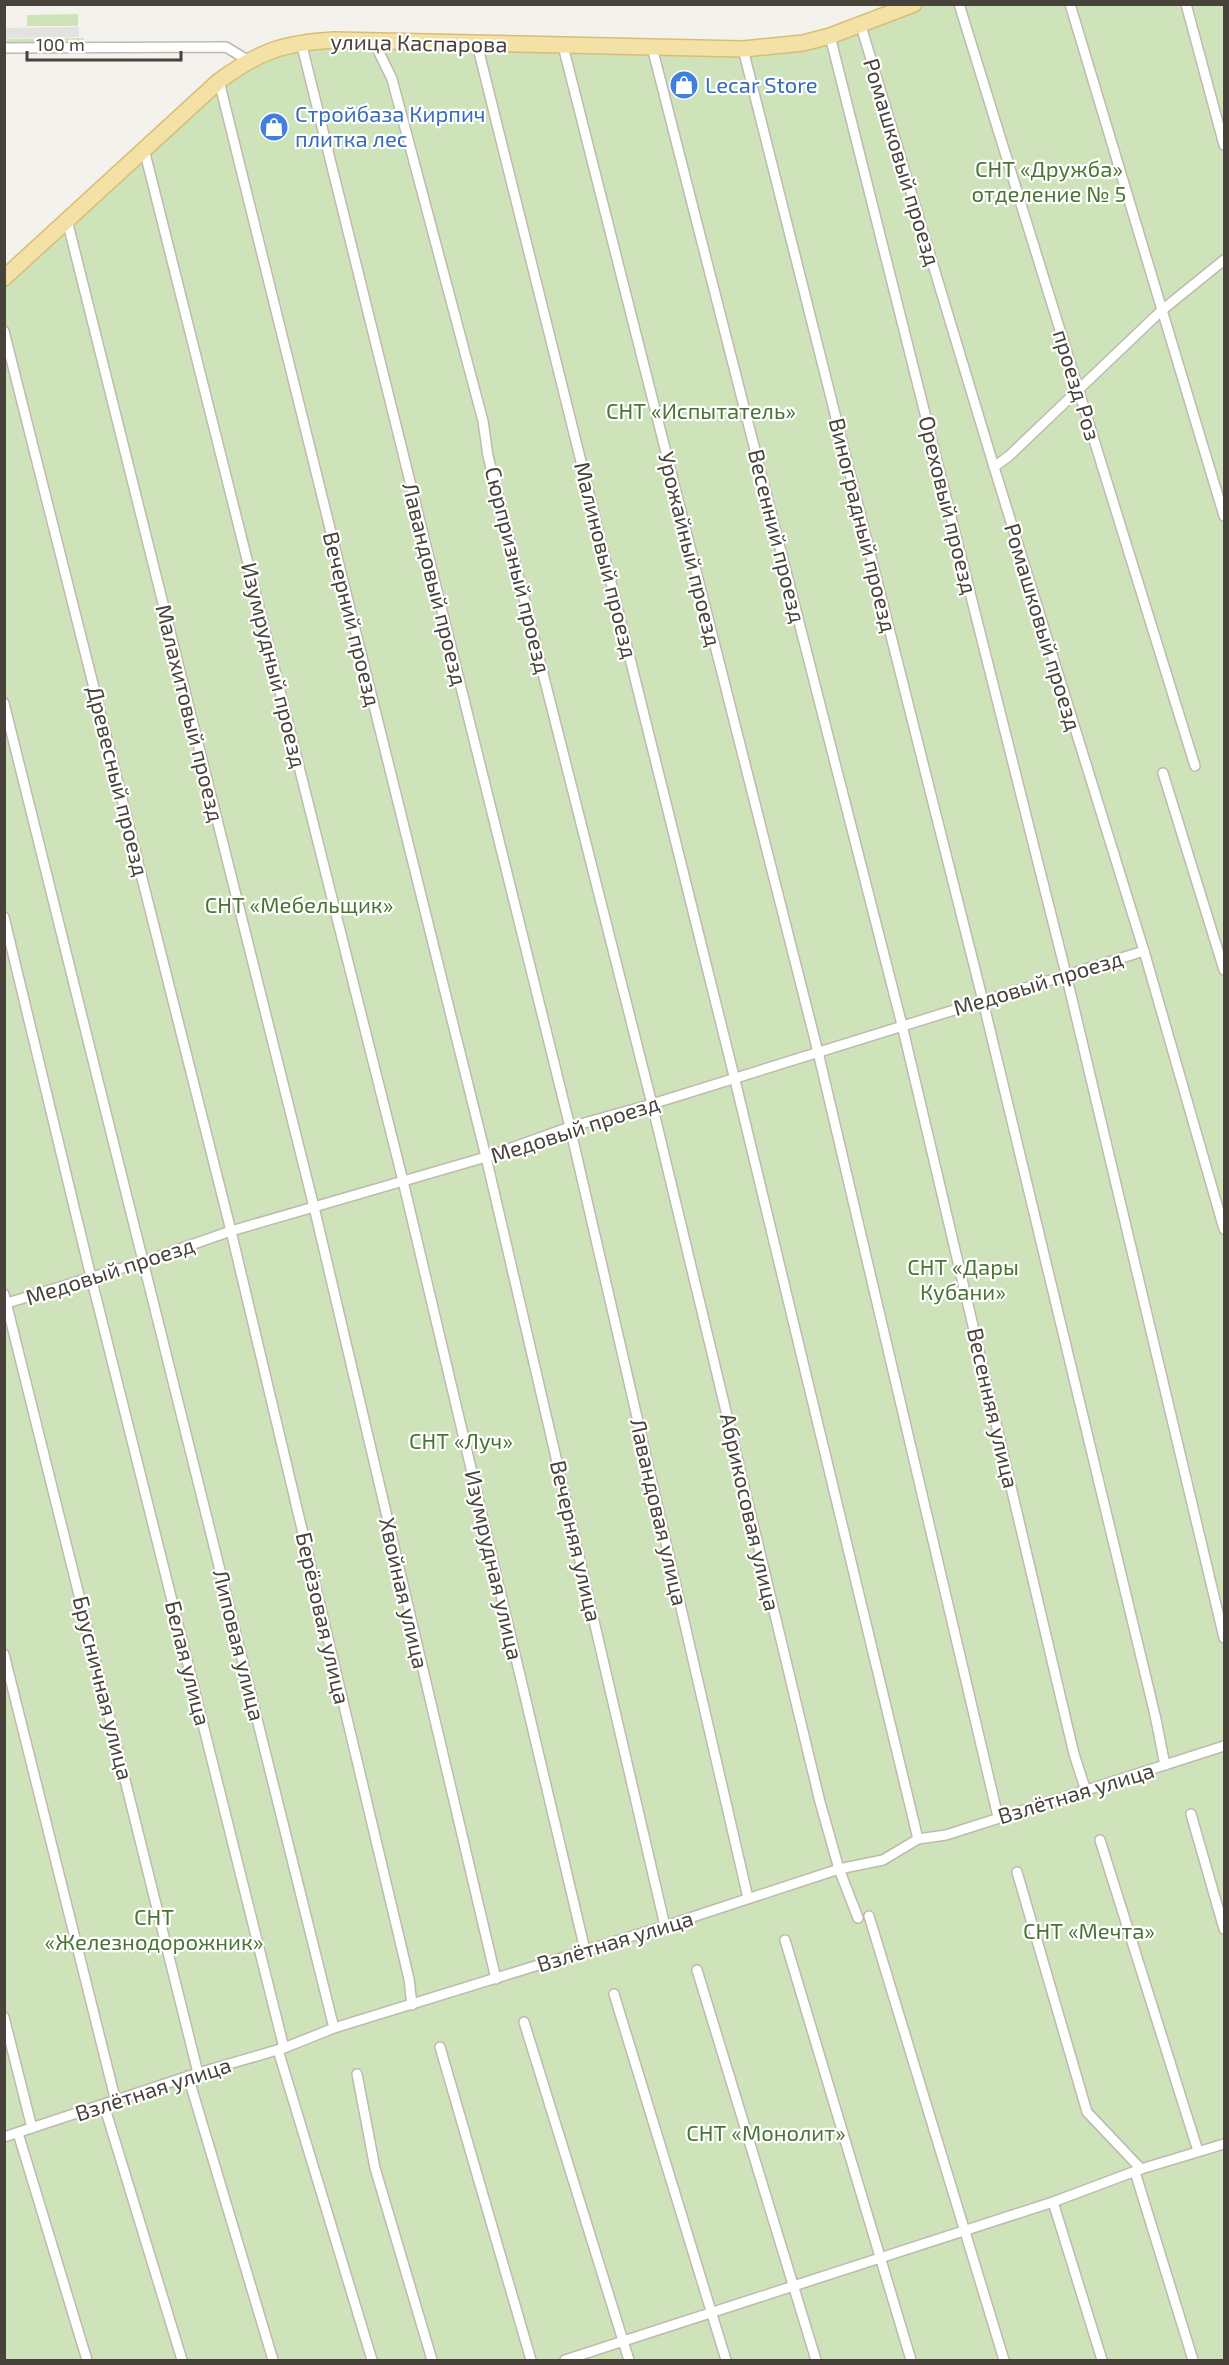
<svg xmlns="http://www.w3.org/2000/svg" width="1229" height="2365" font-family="'Exo 2',sans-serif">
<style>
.green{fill:#cfe3ba}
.parking{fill:#e3e2df}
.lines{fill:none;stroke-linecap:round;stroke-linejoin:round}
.minor-casing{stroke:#bfbaaf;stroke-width:12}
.primary-casing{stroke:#d7be77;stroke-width:18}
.minor{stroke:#fff;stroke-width:9}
.primary{stroke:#f3e1a5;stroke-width:15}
.labels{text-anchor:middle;stroke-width:4.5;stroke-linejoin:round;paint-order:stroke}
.street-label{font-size:22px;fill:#48433a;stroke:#fff}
.shop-label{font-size:22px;fill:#366cbe;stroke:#fff;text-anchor:start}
.park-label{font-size:22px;fill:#497433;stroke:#fff}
</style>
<rect width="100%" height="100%" fill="#f4f2ec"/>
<!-- green -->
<g class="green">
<path d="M 914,5 L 1224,5 L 1224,2360 L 5,2360 L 5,278 L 219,81 L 285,45 L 803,43 Z"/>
<path d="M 78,14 L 78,26 L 27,26 L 27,15 Z"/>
<path d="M 84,38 L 84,42 L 5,44 L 4,39 Z"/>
</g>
<!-- parking -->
<path class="parking" d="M 79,27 L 79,37 L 5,38 L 5,28 Z"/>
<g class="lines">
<!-- minor casing -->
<g class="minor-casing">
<g id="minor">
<path d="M 959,4 L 1195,766"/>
<path d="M 1070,4 L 1224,516"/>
<path d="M 1186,4 L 1224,145"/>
<path d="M 861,26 L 994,467 L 1144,951 L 1224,1229"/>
<path d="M 830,36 L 1066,974 L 1224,1638"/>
<path d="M 373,40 L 392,79 L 483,421 L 488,456 L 652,1104 L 820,1802 L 839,1869 L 858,1918"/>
<path d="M 301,42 L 570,1127 L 748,1898"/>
<path d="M 477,44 L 734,1076 L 918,1839"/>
<path d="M 563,46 L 818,1052 L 998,1817"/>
<path d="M 652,47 L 902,1025 L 1074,1754 L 1086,1791"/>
<path d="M 4,48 L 226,47 L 249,61"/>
<path d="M 743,49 L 983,1001 L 1155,1715 L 1165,1765"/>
<path d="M 219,81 L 486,1157 L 665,1926"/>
<path d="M 144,149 L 403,1181 L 585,1950"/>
<path d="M 67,220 L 314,1207 L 496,1979"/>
<path d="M 4,331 L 231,1231 L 409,1979 L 412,2005"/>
<path d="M 994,467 L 1009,456 L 1161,311 L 1224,260"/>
<path d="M 4,703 L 334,2028"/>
<path d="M 1163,773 L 1224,970"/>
<path d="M 4,917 L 91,1277 L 284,2048"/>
<path d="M 4,1294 L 198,2073"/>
<path d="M 4,1304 L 145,1261 L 231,1231 L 486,1157 L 570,1127 L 652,1104 L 1144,951"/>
<path d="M 4,1654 L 116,2102"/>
<path d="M 1191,1814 L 1224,1929"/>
<path d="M 1100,1840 L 1198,2151"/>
<path d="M 1017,1872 L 1087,2112 L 1141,2169"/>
<path d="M 869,1916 L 1004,2360"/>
<path d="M 785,1940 L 911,2360"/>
<path d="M 697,1970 L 816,2360"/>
<path d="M 614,1994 L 726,2360"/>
<path d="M 4,2017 L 32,2128"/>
<path d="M 524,2022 L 629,2360"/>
<path d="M 440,2047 L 531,2360"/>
<path d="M 278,2050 L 372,2360"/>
<path d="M 357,2074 L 375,2168 L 432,2360"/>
<path d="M 188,2076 L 273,2360"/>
<path d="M 104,2105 L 182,2360"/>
<path d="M 18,2133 L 87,2360"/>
<path d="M 4,2137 L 198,2073 L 284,2048 L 334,2028 L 665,1926 L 839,1869 L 883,1860 L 918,1839 L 946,1835 L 1224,1746"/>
<path d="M 1135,2172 L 1193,2360"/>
<path d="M 1053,2202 L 1102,2360"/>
<path d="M 565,2360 L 1053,2202 L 1141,2169 L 1224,2144"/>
</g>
</g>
<!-- primary casing -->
<g class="primary-casing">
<path id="primary" d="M 4,278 L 219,81 C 260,51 283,43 334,40 L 743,49 L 803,43 L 830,36 L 914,4"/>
</g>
<!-- minor -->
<use href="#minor" class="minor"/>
<!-- primary -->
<use href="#primary" class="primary"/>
</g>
<!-- icons -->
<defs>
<g id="shop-disc" transform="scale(1.5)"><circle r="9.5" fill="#3f7fe0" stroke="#fff"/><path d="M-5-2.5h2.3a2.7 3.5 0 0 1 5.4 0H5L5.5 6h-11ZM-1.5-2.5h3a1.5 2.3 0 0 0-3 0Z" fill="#fff"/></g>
</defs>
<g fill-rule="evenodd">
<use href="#shop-disc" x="684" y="85"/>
<use href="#shop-disc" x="274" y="127"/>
</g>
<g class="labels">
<!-- street labels -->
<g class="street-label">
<text transform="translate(419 43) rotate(1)" y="8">улица Каспарова</text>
<text transform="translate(902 162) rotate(73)" y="8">Ромашковый проезд</text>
<text transform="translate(1077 385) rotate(73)" y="8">проезд Роз</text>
<text transform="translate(948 505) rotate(76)" y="8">Ореховый проезд</text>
<text transform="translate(863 525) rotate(76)" y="8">Виноградный проезд</text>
<text transform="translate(777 536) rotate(76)" y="8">Весенний проезд</text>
<text transform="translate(690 549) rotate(76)" y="8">Урожайный проезд</text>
<text transform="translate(606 560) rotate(76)" y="8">Малиновый проезд</text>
<text transform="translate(518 570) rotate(76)" y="8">Сюрпризный проезд</text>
<text transform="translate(435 584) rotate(76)" y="8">Лавандовый проезд</text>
<text transform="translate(352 619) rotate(76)" y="8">Вечерний проезд</text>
<text transform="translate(1043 627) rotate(73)" y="8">Ромашковый проезд</text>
<text transform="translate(274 665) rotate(76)" y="8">Изумрудный проезд</text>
<text transform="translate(190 713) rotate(76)" y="8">Малахитовый проезд</text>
<text transform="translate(118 781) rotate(76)" y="8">Древесный проезд</text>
<text transform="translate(1038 983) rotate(-17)" y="8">Медовый проезд</text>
<text transform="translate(575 1129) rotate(-18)" y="8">Медовый проезд</text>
<text transform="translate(110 1271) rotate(-18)" y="8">Медовый проезд</text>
<text transform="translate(993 1408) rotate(77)" y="8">Весенняя улица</text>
<text transform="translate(659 1512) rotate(77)" y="8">Лавандовая улица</text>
<text transform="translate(750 1512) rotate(77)" y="8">Абрикосовая улица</text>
<text transform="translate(576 1541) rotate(77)" y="8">Вечерняя улица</text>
<text transform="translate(494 1565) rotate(77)" y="8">Изумрудная улица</text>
<text transform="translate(404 1593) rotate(77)" y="8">Хвойная улица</text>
<text transform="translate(323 1618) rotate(77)" y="8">Берёзовая улица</text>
<text transform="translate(239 1645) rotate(76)" y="8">Липовая улица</text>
<text transform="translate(188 1663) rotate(76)" y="8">Белая улица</text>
<text transform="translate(103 1688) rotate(76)" y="8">Брусничная улица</text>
<text transform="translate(1076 1793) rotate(-17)" y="8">Взлётная улица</text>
<text transform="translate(615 1941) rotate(-17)" y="8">Взлётная улица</text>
<text transform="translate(153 2089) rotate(-18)" y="8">Взлётная улица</text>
</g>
<!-- shop labels -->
<g class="shop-label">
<text x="705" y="93">Lecar Store</text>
<text x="295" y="122">Стройбаза Кирпич<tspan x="295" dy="25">плитка лес</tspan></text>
</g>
<!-- park labels -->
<g class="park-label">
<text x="1049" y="177">СНТ «Дружба»<tspan x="1049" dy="25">отделение № 5</tspan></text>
<text x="701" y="419">СНТ «Испытатель»</text>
<text x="299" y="913">СНТ «Мебельщик»</text>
<text x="963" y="1275">СНТ «Дары<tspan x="963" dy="25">Кубани»</tspan></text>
<text x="461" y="1449">СНТ «Луч»</text>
<text x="154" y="1925">СНТ<tspan x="154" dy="25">«Железнодорожник»</tspan></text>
<text x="1089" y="1939">СНТ «Мечта»</text>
<text x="766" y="2141">СНТ «Монолит»</text>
</g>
</g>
<!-- border -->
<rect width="1229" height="2365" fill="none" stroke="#48433a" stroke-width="12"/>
<!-- scale -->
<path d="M27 51v9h154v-9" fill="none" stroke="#48433a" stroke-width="3"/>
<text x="36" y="51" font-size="18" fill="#48433a" stroke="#ffffff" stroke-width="4.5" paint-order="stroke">100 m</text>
</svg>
